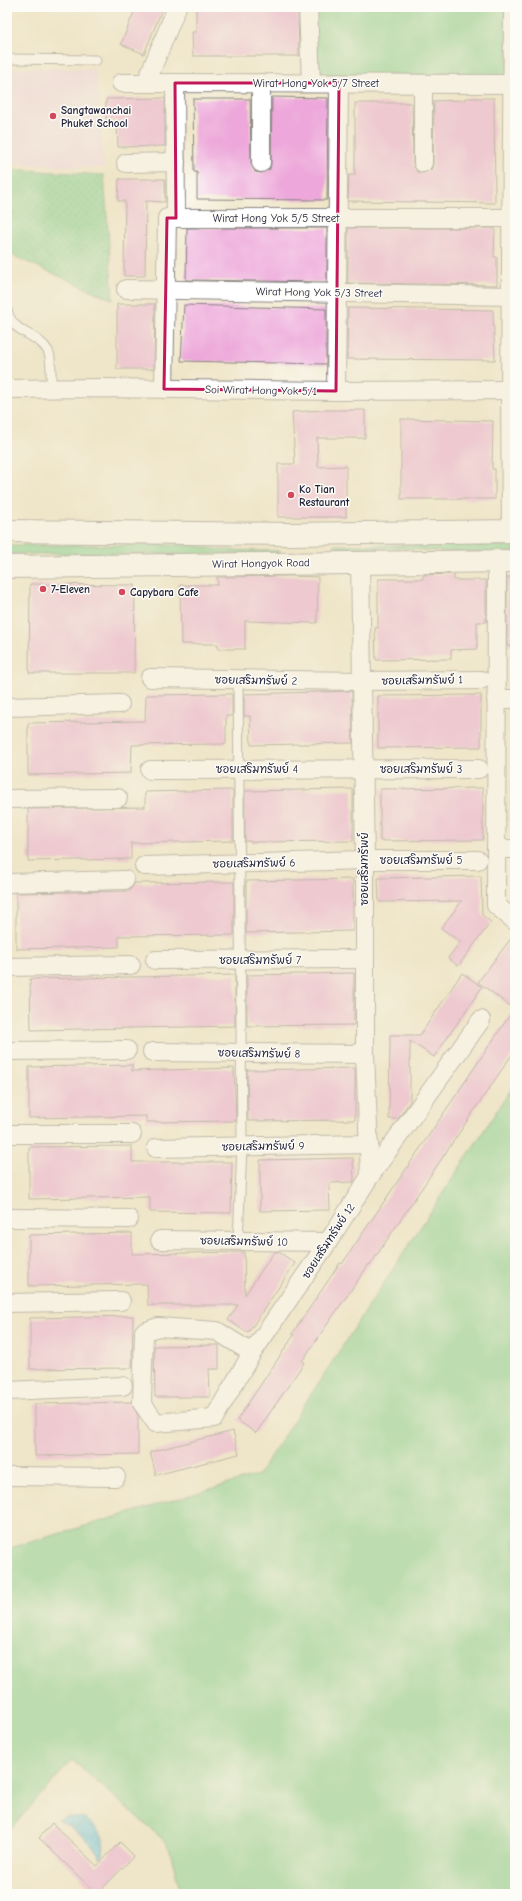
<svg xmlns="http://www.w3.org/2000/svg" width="522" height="1901" font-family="'Comic Neue','Playpen Sans Thai',sans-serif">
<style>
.built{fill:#efd0e6}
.green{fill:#80d090;stroke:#517966}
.garden{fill:url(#garden-dots);stroke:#517966}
.water{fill:url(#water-waves);stroke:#447390}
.building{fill:#eda7da}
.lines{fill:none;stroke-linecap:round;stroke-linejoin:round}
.lane-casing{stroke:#888482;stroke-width:11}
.street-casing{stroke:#888482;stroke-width:20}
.secondary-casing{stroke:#888482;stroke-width:24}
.lane{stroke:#fff;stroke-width:9}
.street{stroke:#fff;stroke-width:18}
.secondary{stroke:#fff;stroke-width:22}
.marked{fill:none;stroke:#c2185b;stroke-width:3;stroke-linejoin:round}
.poi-dot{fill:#d1495b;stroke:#fdfcf7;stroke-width:1.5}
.labels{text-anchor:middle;stroke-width:3;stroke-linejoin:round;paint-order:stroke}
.street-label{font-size:11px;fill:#22223b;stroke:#fdfcf7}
.poi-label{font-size:11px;font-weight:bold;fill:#22223b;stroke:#fdfcf7;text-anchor:start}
</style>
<defs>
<pattern id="garden-dots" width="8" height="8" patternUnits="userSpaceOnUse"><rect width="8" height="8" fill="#80d090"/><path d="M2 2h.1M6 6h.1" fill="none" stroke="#6eb27d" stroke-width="1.8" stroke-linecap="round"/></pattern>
<pattern id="water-waves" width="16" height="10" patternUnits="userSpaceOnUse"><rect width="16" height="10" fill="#67c4e5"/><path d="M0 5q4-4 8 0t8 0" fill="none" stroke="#59a8c5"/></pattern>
</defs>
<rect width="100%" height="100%" fill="#fdfcf7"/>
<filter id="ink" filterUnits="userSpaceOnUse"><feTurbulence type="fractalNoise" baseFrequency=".025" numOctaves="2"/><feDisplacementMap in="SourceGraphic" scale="8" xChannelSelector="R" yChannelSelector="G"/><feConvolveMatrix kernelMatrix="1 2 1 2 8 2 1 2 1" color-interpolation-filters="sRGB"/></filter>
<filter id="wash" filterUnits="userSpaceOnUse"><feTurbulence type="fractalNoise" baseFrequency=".012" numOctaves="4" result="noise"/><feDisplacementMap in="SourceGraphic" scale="16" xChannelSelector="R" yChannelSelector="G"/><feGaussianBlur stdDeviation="0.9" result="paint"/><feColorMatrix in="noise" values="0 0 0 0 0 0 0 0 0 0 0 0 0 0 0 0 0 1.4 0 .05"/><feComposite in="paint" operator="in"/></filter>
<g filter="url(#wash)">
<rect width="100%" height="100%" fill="#efe5c8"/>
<!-- built -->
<path class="built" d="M 7,68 L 95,69 L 104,168 L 7,163 Z"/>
<!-- green -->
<g class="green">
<path d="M 312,7 L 508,7 L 508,80 L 316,78 Z"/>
<path d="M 7,545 L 190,545 L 221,550 L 280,551 L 280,554 L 7,554 Z"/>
<path d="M 333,545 L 515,545 L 515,552 L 446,552 L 399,548 L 334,548 Z"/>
<path d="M 515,1083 L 515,1894 L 181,1894 L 168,1844 L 72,1760 L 7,1833 L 7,1549 L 258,1475 Z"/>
</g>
<!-- garden -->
<path class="garden" d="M 7,169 L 104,175 L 113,300 L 7,253 Z"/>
<!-- water -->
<path class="water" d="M 67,1817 C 74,1817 82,1817 88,1821 C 100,1829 108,1846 101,1859 C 90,1841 77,1829 57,1820 Z"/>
<g id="blocks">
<!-- building -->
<g class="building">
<path d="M 136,7 L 163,7 L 144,54 L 121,44 Z"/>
<path d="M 196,7 L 298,7 L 299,56 L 193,56 L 192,32 L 196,32 Z"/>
<path d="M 272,97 L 328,98 L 327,200 L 197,199 L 197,172 L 194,172 L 193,99 L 250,99 L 251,163 L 255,172 L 261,173 L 270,169 L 271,163 Z"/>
<path d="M 165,98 L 165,146 L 118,147 L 117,121 L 106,121 L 106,99 Z"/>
<path d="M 465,98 L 494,98 L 495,203 L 348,201 L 349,175 L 355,175 L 355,103 L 412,103 L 413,163 L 417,172 L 423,173 L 432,169 L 433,163 L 434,101 L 465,100 Z"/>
<path d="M 119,179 L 165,179 L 165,202 L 146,201 L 145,276 L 124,276 L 125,201 L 118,201 Z"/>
<path d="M 187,228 L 327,228 L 327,282 L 186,280 Z"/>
<path d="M 348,228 L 495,228 L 494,257 L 497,257 L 497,285 L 348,283 Z"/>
<path d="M 117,304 L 155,304 L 154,369 L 117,369 Z"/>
<path d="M 184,305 L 326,309 L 326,364 L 181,361 Z"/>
<path d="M 348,308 L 493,310 L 495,360 L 347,359 Z"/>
<path d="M 323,410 L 365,410 L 365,438 L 317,438 L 318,467 L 346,466 L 346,517 L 278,517 L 278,464 L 295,464 L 292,412 Z"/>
<path d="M 401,419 L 493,421 L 492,469 L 495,469 L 495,499 L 401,499 Z"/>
<path d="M 454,574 L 454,580 L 486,580 L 486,622 L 477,622 L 477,649 L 451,650 L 451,659 L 376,660 L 375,628 L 378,628 L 378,579 L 423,579 L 423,575 Z"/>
<path d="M 291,576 L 318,577 L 317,623 L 245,621 L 245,649 L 218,649 L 218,644 L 181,644 L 180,585 L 218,585 L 217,577 Z"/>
<rect x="507" y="577" width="8" height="69"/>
<path d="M 30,584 L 135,585 L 134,673 L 29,673 Z"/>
<path d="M 352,691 L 353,743 L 251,745 L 250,716 L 244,716 L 244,694 Z"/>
<path d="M 232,694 L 232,716 L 226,716 L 226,744 L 132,745 L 131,773 L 28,775 L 28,723 L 145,721 L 146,695 Z"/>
<path d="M 481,695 L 481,747 L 378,748 L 378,696 Z"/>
<path d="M 483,788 L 483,840 L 380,841 L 380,789 Z"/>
<path d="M 353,789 L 353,841 L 250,842 L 250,841 L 245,841 L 245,791 Z"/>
<path d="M 230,790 L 233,791 L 233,841 L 131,843 L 131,859 L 28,861 L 28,809 L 145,807 L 145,792 Z"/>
<path d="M 481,876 L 482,915 L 491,922 L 458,966 L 448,958 L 460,942 L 441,928 L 462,901 L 379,902 L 378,878 Z"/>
<path d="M 353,879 L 353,931 L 246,933 L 246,881 Z"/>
<path d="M 234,882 L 234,935 L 119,936 L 119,947 L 16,949 L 16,893 L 129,891 L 135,883 Z"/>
<path d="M 515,933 L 515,1050 L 370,1265 L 369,1264 L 302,1361 L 304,1363 L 256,1433 L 237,1420 L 294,1335 L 292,1334 L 340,1263 L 342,1264 L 514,1009 L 478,982 Z"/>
<path d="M 354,973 L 354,1025 L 247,1026 L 247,975 Z"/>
<path d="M 462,973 L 482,987 L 434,1057 L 410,1041 L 410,1101 L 398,1119 L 389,1119 L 390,1035 L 420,1035 Z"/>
<path d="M 235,975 L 235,1026 L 31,1030 L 30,979 Z"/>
<path d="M 132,1065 L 132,1071 L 234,1068 L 236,1121 L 146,1122 L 146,1116 L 29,1118 L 29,1067 Z"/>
<path d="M 355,1068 L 355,1120 L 248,1121 L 247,1070 Z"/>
<path d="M 132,1146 L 132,1162 L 232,1162 L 231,1213 L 150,1212 L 150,1197 L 29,1199 L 29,1147 Z"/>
<path d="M 353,1158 L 354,1182 L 329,1183 L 330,1210 L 260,1211 L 260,1160 Z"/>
<path d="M 132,1233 L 132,1254 L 244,1252 L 245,1295 L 274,1252 L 279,1252 L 295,1263 L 248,1333 L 228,1320 L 238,1305 L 148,1305 L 147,1284 L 29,1286 L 29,1235 Z"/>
<path d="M 133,1316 L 132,1368 L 30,1369 L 30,1318 Z"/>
<path d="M 219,1345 L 219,1369 L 209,1369 L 210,1397 L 155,1397 L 154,1346 Z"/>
<path d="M 132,1402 L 138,1416 L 138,1454 L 35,1456 L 35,1404 Z"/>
<path d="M 233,1431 L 239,1454 L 156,1475 L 150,1452 Z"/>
<path d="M 52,1823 L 97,1866 L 120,1842 L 134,1856 L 97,1894 L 39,1838 Z"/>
</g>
</g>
</g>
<g filter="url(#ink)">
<use href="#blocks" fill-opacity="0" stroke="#888482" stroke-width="1"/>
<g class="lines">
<!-- lane casing -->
<g class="lane-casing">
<g id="lane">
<path d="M 7,59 L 96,60"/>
<path d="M 7,310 C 12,334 38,333 48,351 C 52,358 51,380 51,388"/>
<path d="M 238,679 L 242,1146 L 238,1241"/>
</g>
</g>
<!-- street casing -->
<g class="street-casing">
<g id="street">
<path d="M 308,7 L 311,83"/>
<path d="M 121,83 L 515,84"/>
<path d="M 146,83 L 177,7"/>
<path d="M 175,83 L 176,218"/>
<path d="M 261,83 L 261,163"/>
<path d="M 423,84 L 423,163"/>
<path d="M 126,163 L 176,162"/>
<path d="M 126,289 L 511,296"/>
<path d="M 7,389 L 100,388 L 336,391 L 515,390"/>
<path d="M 164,389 L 167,218 L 511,218"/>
<path d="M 336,391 L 339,83"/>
<path d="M 511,531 L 510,390 L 513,7"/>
<path d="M 497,561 L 496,905 L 515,921"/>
<path d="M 360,562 L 365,860 L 365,1054 L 370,1176"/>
<path d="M 150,678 L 362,681 L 481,680"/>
<path d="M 496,699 L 515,699"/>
<path d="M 7,707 L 120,704"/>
<path d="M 150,770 L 479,769"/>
<path d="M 7,799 L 118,798"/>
<path d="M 496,849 L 515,849"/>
<path d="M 144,866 L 365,860 L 478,860"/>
<path d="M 7,883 L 125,880"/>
<path d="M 155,960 L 364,959"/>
<path d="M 7,967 L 131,965"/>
<path d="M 7,1051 L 127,1050"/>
<path d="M 152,1052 L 365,1054"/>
<path d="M 7,1134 L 132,1134"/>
<path d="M 156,1148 L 369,1144"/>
<path d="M 7,1218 L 129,1219"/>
<path d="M 160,1240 L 328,1242"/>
<path d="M 7,1303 L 121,1301"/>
<path d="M 252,1353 L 217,1331 L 158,1327 L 144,1332 L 142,1403 L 156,1423 L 214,1418 L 252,1353 L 328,1242 L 370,1176 L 481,1020"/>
<path d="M 7,1391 L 123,1386"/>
<path d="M 7,1476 L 116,1477"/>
</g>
</g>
<!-- secondary casing -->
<g class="secondary-casing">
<g id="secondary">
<path d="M 7,531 L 290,534 L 515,531"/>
<path d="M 7,567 L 515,561"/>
</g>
</g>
<!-- lane -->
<use href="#lane" class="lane"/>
<!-- street -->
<use href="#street" class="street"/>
<!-- secondary -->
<use href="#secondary" class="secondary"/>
</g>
</g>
<!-- marked area -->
<path d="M0 0H522V1901H0ZM 175,83 L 339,83 L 336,391 L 164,389 L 167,218 L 176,218 Z" fill="#efe5c8" fill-opacity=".55" fill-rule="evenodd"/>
<path class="marked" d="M 175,83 L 339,83 L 336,391 L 164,389 L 167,218 L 176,218 Z"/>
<!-- markers -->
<g class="poi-dot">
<circle cx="53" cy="116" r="4"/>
<circle cx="291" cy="495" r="4"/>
<circle cx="43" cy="589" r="4"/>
<circle cx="122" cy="592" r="4"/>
</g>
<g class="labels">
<!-- street labels -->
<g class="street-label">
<text x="316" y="87">Wirat Hong Yok 5/7 Street</text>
<text x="276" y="222">Wirat Hong Yok 5/5 Street</text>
<text transform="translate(319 292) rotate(1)" y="4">Wirat Hong Yok 5/3 Street</text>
<text transform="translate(261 390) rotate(1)" y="4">Soi Wirat Hong Yok 5/1</text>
<text transform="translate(261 563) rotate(-1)" y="4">Wirat Hongyok Road</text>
<text transform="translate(256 680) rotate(1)" y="4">ซอยเสริมทรัพย์ 2</text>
<text transform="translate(422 680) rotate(-1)" y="4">ซอยเสริมทรัพย์ 1</text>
<text x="257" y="773">ซอยเสริมทรัพย์ 4</text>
<text x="421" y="773">ซอยเสริมทรัพย์ 3</text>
<text x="421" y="864">ซอยเสริมทรัพย์ 5</text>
<text transform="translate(254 863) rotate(-1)" y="4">ซอยเสริมทรัพย์ 6</text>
<text transform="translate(364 869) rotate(-90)" y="4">ซอยเสริมทรัพย์</text>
<text x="260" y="964">ซอยเสริมทรัพย์ 7</text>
<text transform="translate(259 1053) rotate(1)" y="4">ซอยเสริมทรัพย์ 8</text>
<text transform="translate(263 1146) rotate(-1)" y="4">ซอยเสริมทรัพย์ 9</text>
<text transform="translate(244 1241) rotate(1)" y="4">ซอยเสริมทรัพย์ 10</text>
<text transform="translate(328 1241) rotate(-57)" y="4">ซอยเสริมทรัพย์ 12</text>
</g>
<!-- poi labels -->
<g class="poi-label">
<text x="61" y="114">Sangtawanchai<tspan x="61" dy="13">Phuket School</tspan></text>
<text x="299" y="493">Ko Tian<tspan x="299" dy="13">Restaurant</tspan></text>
<text x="51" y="593">7-Eleven</text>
<text x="130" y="596">Capybara Cafe</text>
</g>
</g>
<!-- margin -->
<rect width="522" height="1901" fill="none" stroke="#fdfcf7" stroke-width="24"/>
</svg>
